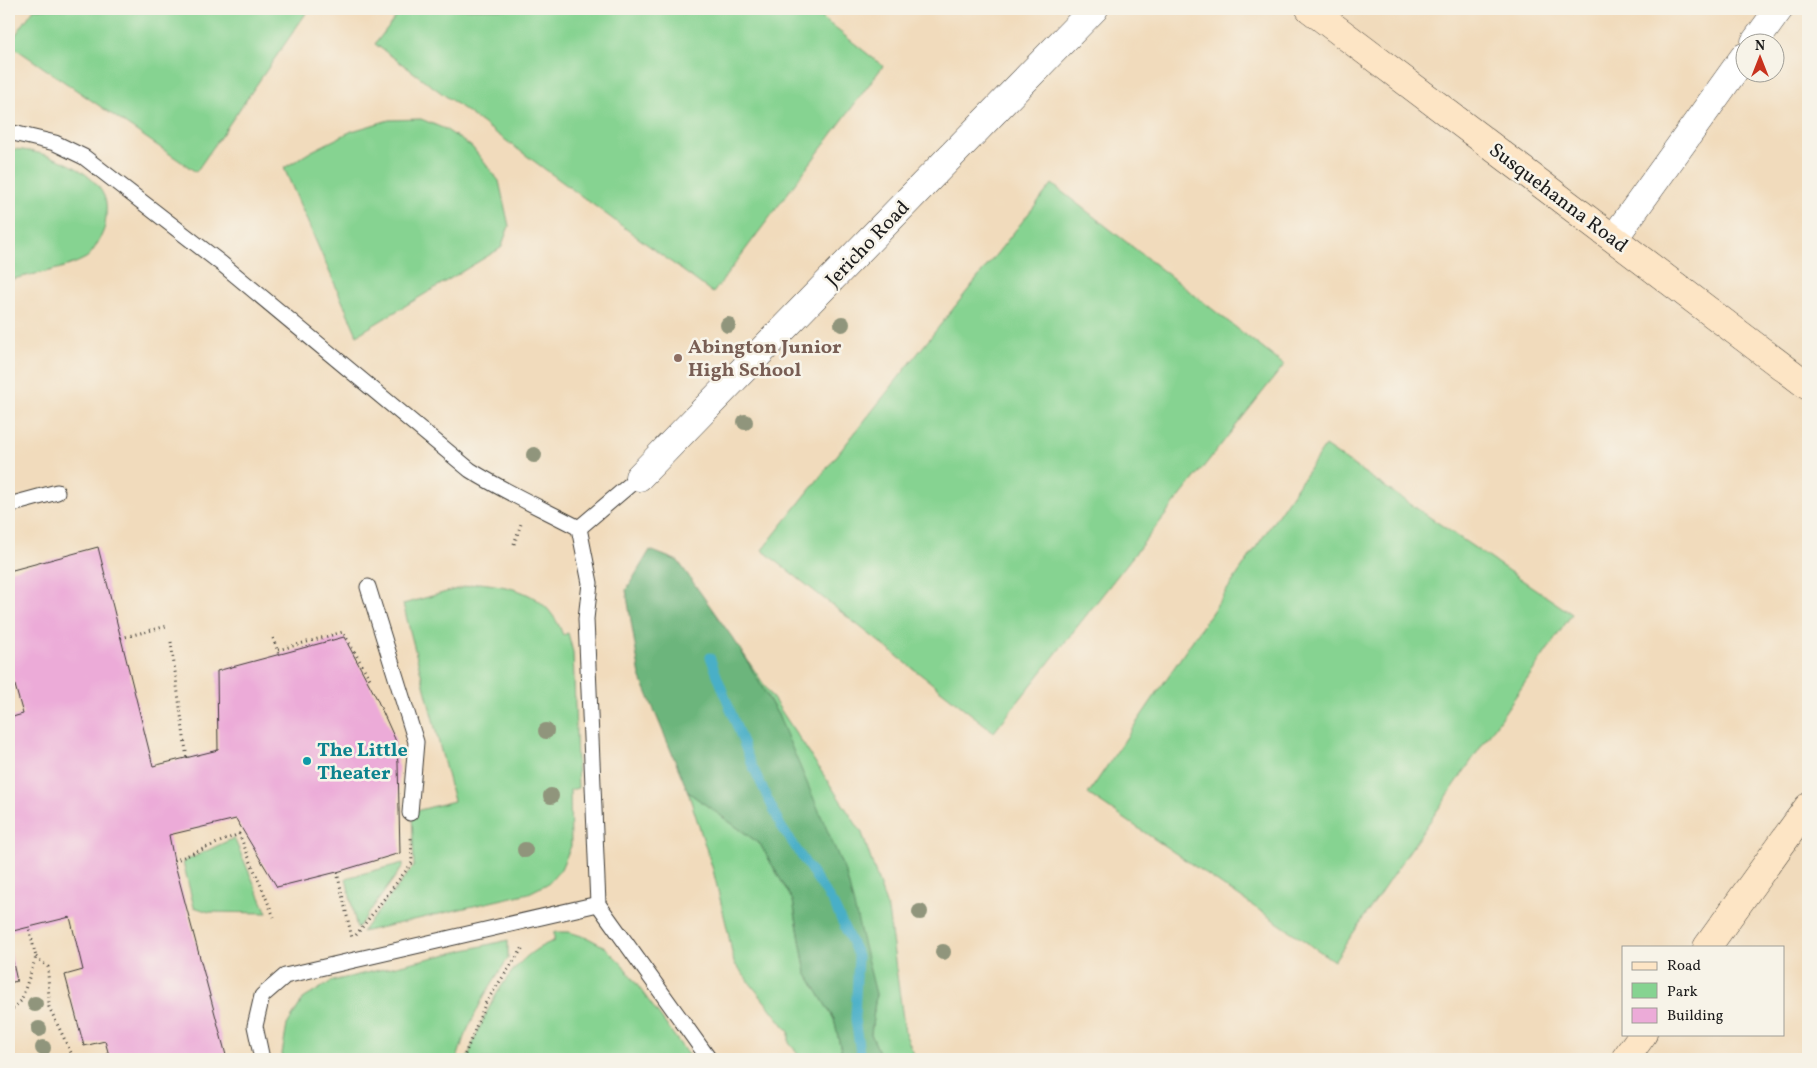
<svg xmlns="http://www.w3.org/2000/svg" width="1817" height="1068" font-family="Vollkorn,serif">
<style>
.green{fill:#86d391;stroke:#517856}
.forest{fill:#6cb57b;stroke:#44684c}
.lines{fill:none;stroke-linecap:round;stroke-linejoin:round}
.stream{stroke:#48afc7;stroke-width:9}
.building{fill:#ecabd8}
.lane-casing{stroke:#3c3934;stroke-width:17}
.street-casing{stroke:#3c3934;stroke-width:29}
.secondary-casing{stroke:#3c3934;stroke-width:29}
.path{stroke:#3c3934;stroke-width:3;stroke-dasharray:1 4;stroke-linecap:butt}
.lane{stroke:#fff;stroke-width:15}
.street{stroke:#fff;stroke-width:28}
.secondary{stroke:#fde5c5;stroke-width:28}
.tree{fill:#90957b}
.education-dot{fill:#8d6e63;stroke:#f7f3e8;stroke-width:2}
.culture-dot{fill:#0f9aa8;stroke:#f7f3e8;stroke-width:2}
.labels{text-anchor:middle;stroke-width:5;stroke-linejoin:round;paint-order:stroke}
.street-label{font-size:20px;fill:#1c1c1c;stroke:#f7f3e8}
.education-label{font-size:20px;font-weight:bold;fill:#785e54;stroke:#f7f3e8;text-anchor:start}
.culture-label{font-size:20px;font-weight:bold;fill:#0d838f;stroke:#f7f3e8;text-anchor:start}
</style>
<rect width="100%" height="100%" fill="#f7f3e8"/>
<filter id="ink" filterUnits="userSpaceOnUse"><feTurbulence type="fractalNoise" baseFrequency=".02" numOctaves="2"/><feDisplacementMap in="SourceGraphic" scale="10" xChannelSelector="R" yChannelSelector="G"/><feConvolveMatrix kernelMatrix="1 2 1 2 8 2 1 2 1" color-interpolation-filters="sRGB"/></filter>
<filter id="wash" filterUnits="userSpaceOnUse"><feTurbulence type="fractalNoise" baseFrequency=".0096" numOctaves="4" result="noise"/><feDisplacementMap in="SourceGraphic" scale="20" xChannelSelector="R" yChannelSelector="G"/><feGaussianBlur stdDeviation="1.12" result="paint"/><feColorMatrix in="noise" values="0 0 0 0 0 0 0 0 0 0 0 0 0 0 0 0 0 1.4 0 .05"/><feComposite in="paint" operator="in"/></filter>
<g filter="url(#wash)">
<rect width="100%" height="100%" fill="#f1dbbc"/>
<!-- green -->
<g class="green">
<path d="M 34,9 L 309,9 L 196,172 L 9,44 Z"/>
<path d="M 402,9 L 811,9 L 883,66 L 713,293 L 375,44 Z"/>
<path d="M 421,119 L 445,129 L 472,147 L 499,181 L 509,226 L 501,248 L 357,335 L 284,168 L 312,151 L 352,131 L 389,120 Z"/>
<path d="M 9,149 C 39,149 91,166 104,196 C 108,205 106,216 105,226 C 103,234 93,254 86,258 C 65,270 32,274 9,280 Z"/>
<path d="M 1052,184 L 1284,365 L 994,732 L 762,550 Z"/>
<path d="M 1325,446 L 1572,614 L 1334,961 L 1088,794 Z"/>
<path d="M 479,583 C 518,587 548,595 563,635 L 568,633 L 573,652 L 578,788 L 570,790 L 571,846 L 561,869 L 549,883 L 529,893 L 362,932 L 414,866 L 412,812 L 454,801 L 403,604 Z"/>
<path d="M 739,647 L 862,833 L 888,910 L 905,1033 L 916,1059 L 882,1059 L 871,1034 L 876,994 L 778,715 Z"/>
<path d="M 688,792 L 760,844 L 793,901 L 806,973 L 834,1019 L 843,1059 L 803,1059 L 789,1043 L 789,1032 L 734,963 L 728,932 L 713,870 Z"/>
<path d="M 234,838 L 267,913 L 209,912 L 194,907 L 183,862 Z"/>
<path d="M 403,863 L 403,866 L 357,929 L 346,878 Z"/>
<path d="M 554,932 L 569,932 L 588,938 L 605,947 L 622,964 L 691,1059 L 467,1059 C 481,1022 502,971 537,949 C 542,946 548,943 554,941 Z"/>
<path d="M 508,940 L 508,958 L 484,996 L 464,1037 L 457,1059 L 283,1059 L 282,1054 L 287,1025 L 303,999 L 332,981 Z"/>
</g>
<!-- forest -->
<path class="forest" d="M 650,550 L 678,561 L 739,647 L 778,715 L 846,874 L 876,994 L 871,1034 L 882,1059 L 843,1059 L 834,1019 L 806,973 L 793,901 L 760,844 L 688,792 L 640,676 L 626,590 Z"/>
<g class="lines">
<!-- stream -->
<path class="stream" d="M 710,657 L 750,761 L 781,826 L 834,905 L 858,956 L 855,1019 L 861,1059"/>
</g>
<g id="blocks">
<!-- building -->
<g class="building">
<path d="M 98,547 L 153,766 L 218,750 L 217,671 L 344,637 L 376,697 L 395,739 L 398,763 L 400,853 L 337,872 L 277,887 L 236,819 L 169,835 L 174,861 L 227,1059 L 110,1059 L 105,1041 L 84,1046 L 65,975 L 83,970 L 70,917 L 9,932 L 9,718 L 23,714 L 9,664 L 9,571 Z"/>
<path d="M 9,945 L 17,981 L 9,983 Z"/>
</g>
</g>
</g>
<g filter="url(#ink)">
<use href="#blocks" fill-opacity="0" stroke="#3c3934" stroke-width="1"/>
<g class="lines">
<!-- lane casing -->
<g class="lane-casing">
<g id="lane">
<path d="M 9,132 L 55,143 L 84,157 L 222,264 L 470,470 C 505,492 543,509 579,528 L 639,477"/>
<path d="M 9,505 L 57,492"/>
<path d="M 579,528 L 590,583 L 586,619 L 598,904 L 709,1059"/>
<path d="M 368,587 L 416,742 L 410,813"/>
<path d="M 262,1059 L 255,1026 L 262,996 L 285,976 L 598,904"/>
</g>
</g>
<!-- street casing -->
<g class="street-casing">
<g id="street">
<path d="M 1755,42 L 1779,9"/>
<path d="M 1614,238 L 1744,57"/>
<path d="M 639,477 L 1094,9"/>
</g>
</g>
<!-- secondary casing -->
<g class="secondary-casing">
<g id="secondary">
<path d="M 1310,9 L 1808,386"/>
<path d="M 1707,947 L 1808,807"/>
<path d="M 1625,1059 L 1643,1034"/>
</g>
</g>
<!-- path -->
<g class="path">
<path d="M 514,544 L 521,524"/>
<path d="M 121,638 L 167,626"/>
<path d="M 273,638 L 279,655"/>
<path d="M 171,642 L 187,759"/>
<path d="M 278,650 L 343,632 L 370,679"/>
<path d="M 174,861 L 239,834 L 274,917"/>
<path d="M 337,872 L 352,938"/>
<path d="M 356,935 L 412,863 L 411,836"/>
<path d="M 36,957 L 48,967 L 49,1007 L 74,1059"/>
<path d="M 9,1012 L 21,1001 L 36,957 L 29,928"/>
<path d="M 9,1054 L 24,1059"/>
<path d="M 92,1059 L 108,1054"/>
<path d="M 463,1059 L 486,1002 L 524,946"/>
</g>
<!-- lane -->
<use href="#lane" class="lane"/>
<!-- street -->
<use href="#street" class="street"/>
<!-- secondary -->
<use href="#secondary" class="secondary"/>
</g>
<!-- trees -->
<g class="tree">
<circle cx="842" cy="324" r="8"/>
<circle cx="728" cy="325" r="8"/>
<circle cx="745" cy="422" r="8"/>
<circle cx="534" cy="455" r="8"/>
<circle cx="546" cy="731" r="8"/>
<circle cx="551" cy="796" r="8"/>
<circle cx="525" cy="850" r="8"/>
<circle cx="920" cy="912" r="8"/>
<circle cx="943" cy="952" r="8"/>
<circle cx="35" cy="1004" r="8"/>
<circle cx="39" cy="1029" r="8"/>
<circle cx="43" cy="1048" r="8"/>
</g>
</g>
<!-- markers -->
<circle class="education-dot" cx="678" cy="358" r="5"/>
<circle class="culture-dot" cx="307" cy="761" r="5"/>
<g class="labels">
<!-- street labels -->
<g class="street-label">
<text transform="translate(1559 197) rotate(37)" y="7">Susquehanna Road</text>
<text transform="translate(867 243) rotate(-46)" y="7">Jericho Road</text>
</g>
<!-- education labels -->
<g class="education-label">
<text x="688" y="353">Abington Junior<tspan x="688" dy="23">High School</tspan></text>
</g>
<!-- culture labels -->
<g class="culture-label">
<text x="317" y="756">The Little<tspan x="317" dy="23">Theater</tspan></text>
</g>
</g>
<!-- margin -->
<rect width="1817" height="1068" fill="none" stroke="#f7f3e8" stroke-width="30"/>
<!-- legend -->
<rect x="1622" y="946" width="162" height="90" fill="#f7f3e8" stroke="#9f9d96"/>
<rect x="1632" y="962" width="25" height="8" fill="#fde5c5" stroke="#9f9d96"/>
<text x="1667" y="970" font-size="15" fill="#1c1c1c">Road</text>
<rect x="1632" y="983" width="25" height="15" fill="#86d391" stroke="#9f9d96"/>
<text x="1667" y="996" font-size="15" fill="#1c1c1c">Park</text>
<rect x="1632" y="1008" width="25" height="15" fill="#ecabd8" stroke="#9f9d96"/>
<text x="1667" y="1020" font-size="15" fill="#1c1c1c">Building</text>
<!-- north arrow -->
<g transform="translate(1760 58)"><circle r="24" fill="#f7f3e8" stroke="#9f9d96"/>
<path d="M0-4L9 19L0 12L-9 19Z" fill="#c8321e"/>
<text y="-8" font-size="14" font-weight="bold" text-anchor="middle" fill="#1c1c1c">N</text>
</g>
</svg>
